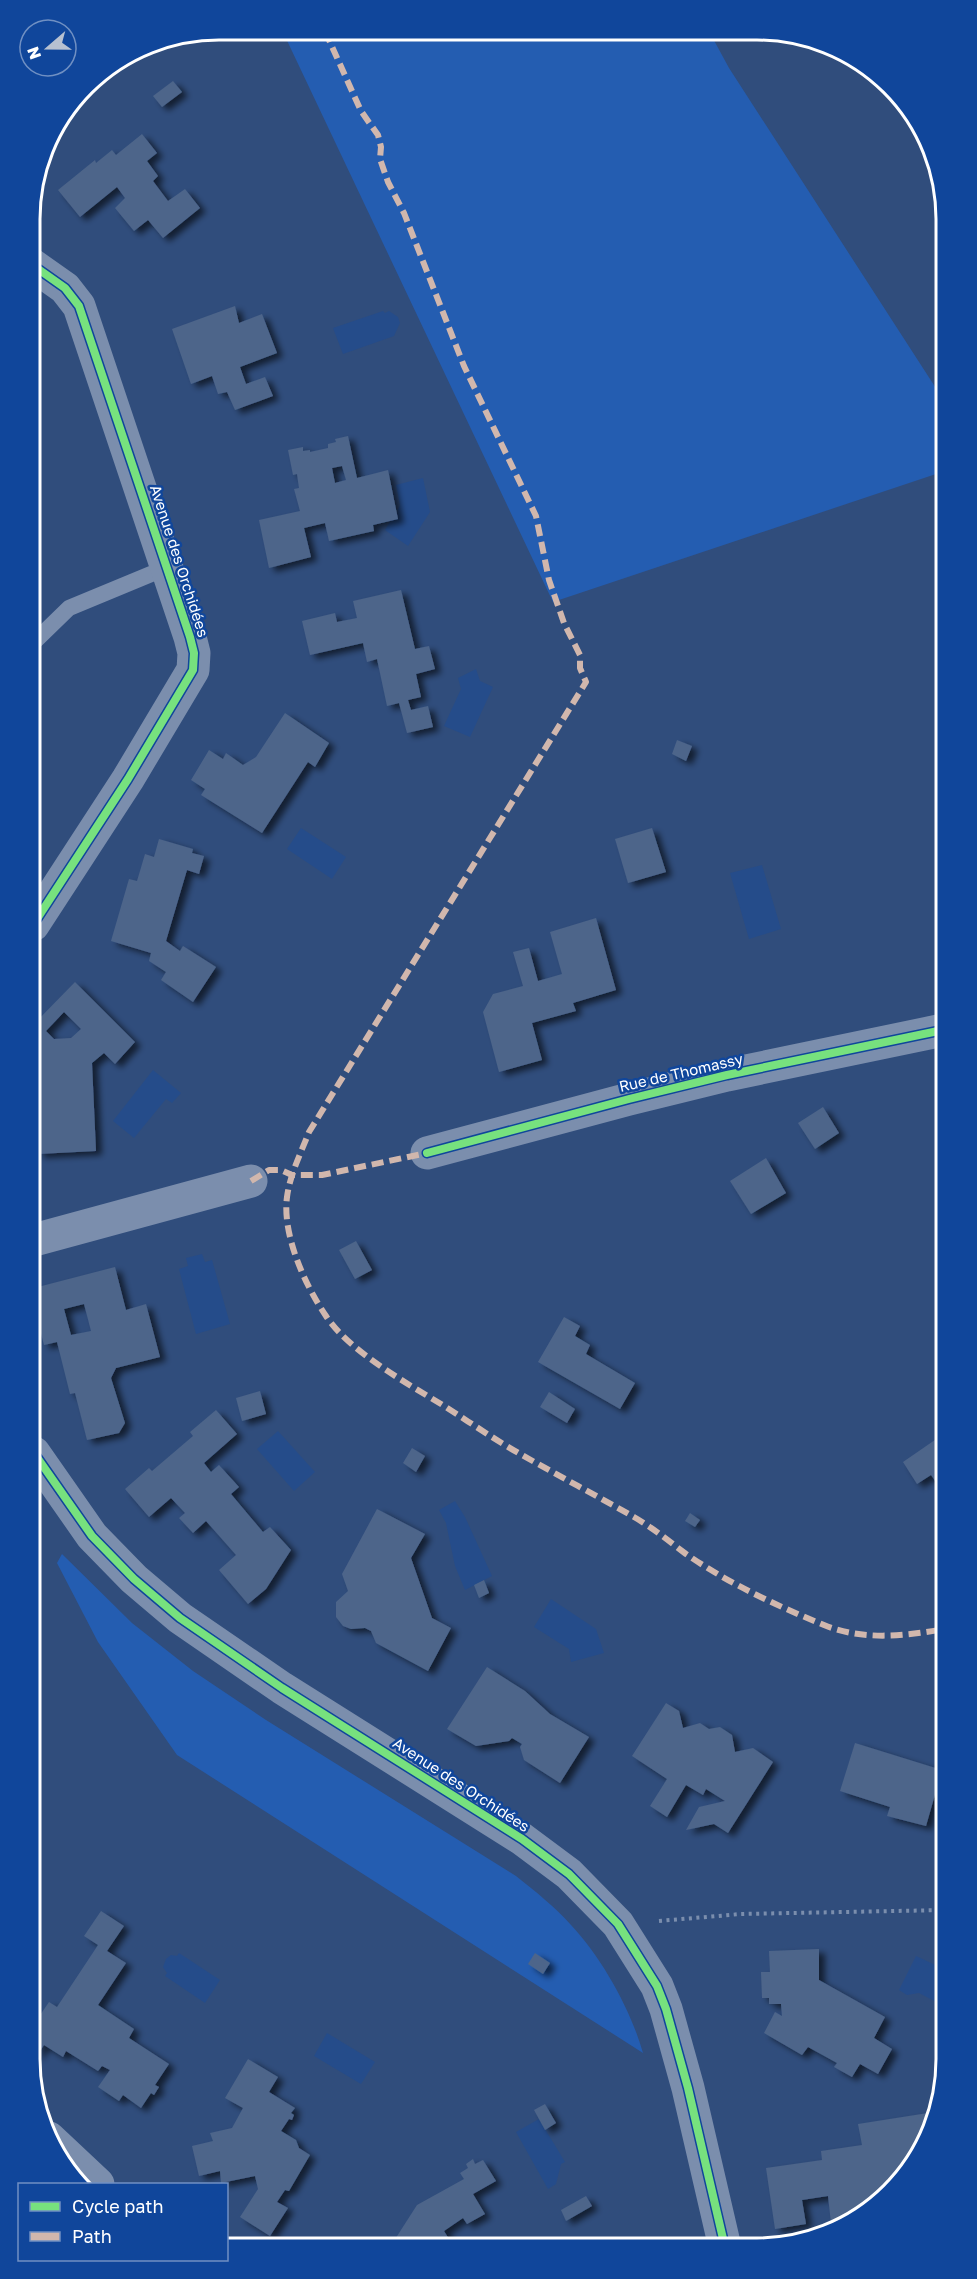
<svg xmlns="http://www.w3.org/2000/svg" width="977" height="2279" font-family="'Golos Text',sans-serif">
<style>
.green{fill:#245db1}
.water{fill:#254c8a}
.building{fill:#4d658a;fill-rule:evenodd;filter:url(#shadow)}
.lines{fill:none;stroke-linecap:round;stroke-linejoin:round}
.path{stroke:#7b8ead;stroke-width:4;stroke-dasharray:3 4.5;stroke-linecap:butt}
.lane{stroke:#7b8ead;stroke-width:16}
.street{stroke:#7b8ead;stroke-width:33}
.quiet{stroke:#d1b7ad;stroke-width:6;stroke-dasharray:12 6;stroke-linecap:butt}
.cycleway-casing{stroke:#10469b;stroke-width:11}
.cycleway{stroke:#77e17e;stroke-width:8}
.labels{text-anchor:middle;stroke-width:5;stroke-linejoin:round;paint-order:stroke}
.street-label{font-size:15px;fill:#fff;stroke:#10469b}
.rim{fill:none;stroke:#fff;stroke-width:3}
</style>
<defs>
<filter id="shadow"><feDropShadow dx="6" dy="4" stdDeviation="3" flood-color="#0009"/></filter>
</defs>
<rect width="100%" height="100%" fill="#304d7c"/>
<!-- green -->
<g class="green">
<path d="M 282,30 L 710,33 L 729,68 L 941,396 L 942,472 L 553,602 Z"/>
<path d="M 62,1554 L 132,1623 L 193,1671 L 266,1720 L 516,1876 C 535,1891 555,1907 571,1925 C 602,1958 631,2010 643,2053 L 177,1755 L 98,1642 L 57,1563 Z"/>
</g>
<!-- water -->
<g class="water">
<path d="M 383,311 L 385,313 L 389,311 L 398,317 L 400,323 L 394,336 L 343,354 L 333,328 Z"/>
<path d="M 423,478 L 430,512 L 408,546 L 385,530 L 391,520 L 398,519 L 397,512 L 400,505 L 396,485 Z"/>
<path d="M 476,669 L 480,681 L 493,687 L 470,737 L 444,726 L 461,689 L 458,678 Z"/>
<path d="M 301,828 L 346,857 L 332,879 L 287,849 Z"/>
<path d="M 762,865 L 781,929 L 749,939 L 730,873 Z"/>
<path d="M 153,1070 L 181,1093 L 172,1103 L 166,1099 L 134,1138 L 113,1121 Z"/>
<path d="M 202,1254 L 205,1262 L 212,1260 L 230,1324 L 196,1334 L 179,1269 L 188,1266 L 186,1258 Z"/>
<path d="M 278,1431 L 315,1472 L 294,1491 L 257,1449 Z"/>
<path d="M 455,1501 L 465,1517 L 492,1576 L 465,1590 L 455,1566 L 446,1523 L 439,1510 Z"/>
<path d="M 551,1599 L 596,1629 L 604,1653 L 571,1662 L 569,1649 L 534,1627 Z"/>
<path d="M 179,1953 L 220,1980 L 205,2003 L 165,1976 L 167,1973 L 163,1967 L 166,1959 L 171,1955 L 177,1956 Z"/>
<path d="M 916,1956 L 946,1970 L 946,2007 L 919,1993 L 907,1995 L 899,1990 Z"/>
<path d="M 327,2033 L 375,2062 L 361,2084 L 314,2056 Z"/>
<path d="M 539,2119 L 565,2162 L 561,2164 L 556,2184 L 548,2189 L 516,2132 Z"/>
</g>
<!-- building -->
<g class="building">
<path d="M 173,81 L 182,92 L 162,107 L 153,96 Z"/>
<path d="M 142,134 L 157,153 L 147,161 L 158,176 L 153,181 L 168,201 L 185,189 L 200,208 L 163,238 L 148,220 L 134,231 L 115,208 L 125,198 L 117,187 L 80,217 L 58,190 L 95,160 L 96,163 L 112,150 L 116,155 Z"/>
<path d="M 235,306 L 239,323 L 262,314 L 277,353 L 240,367 L 246,384 L 265,377 L 273,396 L 235,410 L 227,392 L 218,394 L 212,376 L 191,384 L 172,329 Z"/>
<path d="M 348,436 L 357,478 L 388,470 L 398,519 L 373,525 L 374,531 L 329,541 L 325,523 L 304,528 L 311,557 L 269,568 L 259,520 L 300,511 L 294,489 L 299,488 L 297,474 L 293,475 L 288,450 L 303,447 L 303,451 L 310,450 L 310,452 L 328,448 L 328,444 L 336,442 L 335,439 ZM 342,466 L 346,480 L 335,483 L 332,468 Z"/>
<path d="M 401,590 L 415,649 L 429,646 L 435,669 L 416,674 L 421,697 L 408,700 L 411,710 L 428,706 L 433,727 L 407,733 L 399,703 L 387,706 L 377,659 L 367,662 L 363,643 L 310,655 L 302,621 L 335,613 L 337,622 L 357,618 L 353,601 Z"/>
<path d="M 285,713 L 329,743 L 315,767 L 308,762 L 262,833 L 201,795 L 205,789 L 191,780 L 209,750 L 223,759 L 226,753 L 243,765 L 256,757 Z"/>
<path d="M 677,740 L 692,746 L 686,761 L 672,754 Z"/>
<path d="M 652,828 L 666,872 L 628,883 L 615,839 Z"/>
<path d="M 159,839 L 193,849 L 192,853 L 204,856 L 199,874 L 187,870 L 166,941 L 180,951 L 183,946 L 216,967 L 193,1002 L 161,980 L 166,972 L 149,961 L 151,953 L 111,941 L 129,879 L 137,881 L 145,854 L 154,857 Z"/>
<path d="M 596,918 L 616,990 L 573,1003 L 576,1011 L 532,1023 L 542,1060 L 499,1072 L 483,1012 L 493,994 L 523,986 L 513,952 L 529,948 L 538,981 L 562,974 L 550,932 Z"/>
<path d="M 75,982 L 135,1042 L 115,1064 L 104,1053 L 92,1063 L 96,1151 L 38,1154 L 37,1112 L 33,1112 L 33,1025 ZM 64,1012 L 81,1029 L 71,1038 L 54,1039 L 46,1031 Z"/>
<path d="M 823,1107 L 839,1133 L 815,1149 L 798,1123 Z"/>
<path d="M 766,1158 L 786,1193 L 751,1214 L 730,1181 Z"/>
<path d="M 356,1241 L 372,1270 L 355,1279 L 339,1250 Z"/>
<path d="M 115,1267 L 126,1310 L 146,1304 L 160,1357 L 116,1368 L 111,1378 L 125,1423 L 119,1433 L 87,1440 L 75,1393 L 70,1394 L 57,1342 L 44,1345 L 34,1307 L 34,1288 ZM 84,1304 L 91,1331 L 71,1335 L 64,1309 Z"/>
<path d="M 564,1317 L 580,1326 L 575,1336 L 590,1345 L 586,1354 L 635,1383 L 620,1409 L 538,1362 Z"/>
<path d="M 260,1391 L 266,1414 L 242,1421 L 236,1398 Z"/>
<path d="M 549,1392 L 575,1409 L 567,1423 L 540,1407 Z"/>
<path d="M 216,1410 L 237,1434 L 204,1463 L 211,1472 L 219,1465 L 239,1487 L 231,1494 L 263,1532 L 270,1527 L 291,1550 L 266,1589 L 248,1604 L 219,1570 L 236,1555 L 206,1521 L 193,1533 L 179,1518 L 185,1513 L 171,1498 L 149,1517 L 125,1489 L 149,1468 L 152,1471 L 193,1436 L 190,1432 Z"/>
<path d="M 945,1433 L 945,1495 L 931,1475 L 917,1484 L 903,1462 Z"/>
<path d="M 412,1448 L 425,1456 L 416,1472 L 403,1463 Z"/>
<path d="M 377,1509 L 425,1534 L 411,1558 L 432,1618 L 451,1628 L 428,1671 L 376,1643 L 371,1631 L 365,1628 L 351,1629 L 343,1626 L 336,1617 L 336,1602 L 348,1591 L 342,1574 Z"/>
<path d="M 690,1513 L 700,1520 L 695,1527 L 685,1521 Z"/>
<path d="M 484,1580 L 489,1593 L 479,1598 L 474,1585 Z"/>
<path d="M 487,1667 L 525,1691 L 550,1714 L 589,1737 L 560,1783 L 524,1760 L 520,1747 L 522,1744 L 512,1738 L 509,1741 L 476,1746 L 447,1729 Z"/>
<path d="M 666,1703 L 679,1711 L 683,1728 L 700,1723 L 709,1729 L 720,1727 L 732,1735 L 735,1752 L 753,1748 L 773,1762 L 728,1833 L 714,1824 L 686,1830 L 699,1807 L 725,1801 L 706,1789 L 703,1795 L 686,1785 L 667,1817 L 650,1806 L 667,1779 L 632,1756 Z"/>
<path d="M 855,1743 L 942,1770 L 926,1826 L 887,1816 L 890,1807 L 840,1791 Z"/>
<path d="M 101,1911 L 124,1926 L 107,1951 L 126,1963 L 98,2005 L 134,2029 L 129,2038 L 169,2064 L 155,2085 L 159,2087 L 154,2095 L 151,2093 L 141,2108 L 123,2095 L 119,2101 L 98,2087 L 110,2070 L 102,2066 L 98,2071 L 66,2051 L 63,2057 L 44,2045 L 36,2057 L 36,2021 L 49,2002 L 57,2007 L 98,1945 L 84,1936 Z"/>
<path d="M 819,1949 L 819,1980 L 885,2017 L 874,2038 L 892,2049 L 878,2074 L 860,2064 L 852,2077 L 834,2067 L 837,2063 L 808,2047 L 802,2055 L 764,2033 L 775,2012 L 782,2016 L 781,2004 L 769,2004 L 769,1998 L 762,1998 L 761,1972 L 770,1972 L 769,1951 Z"/>
<path d="M 535,1953 L 550,1963 L 543,1974 L 528,1964 Z"/>
<path d="M 946,2013 L 946,2031 L 947,2040 L 935,2034 Z"/>
<path d="M 248,2059 L 278,2077 L 269,2092 L 295,2108 L 291,2113 L 294,2115 L 292,2120 L 289,2119 L 281,2131 L 296,2140 L 299,2148 L 310,2155 L 289,2191 L 285,2190 L 277,2202 L 288,2208 L 270,2236 L 240,2217 L 258,2189 L 255,2176 L 221,2183 L 220,2171 L 199,2176 L 192,2146 L 213,2141 L 210,2133 L 232,2128 L 243,2108 L 225,2098 Z"/>
<path d="M 545,2104 L 556,2123 L 545,2130 L 534,2110 Z"/>
<path d="M 928,2113 L 932,2133 L 905,2177 L 887,2179 L 890,2193 L 852,2223 L 832,2232 L 828,2196 L 802,2200 L 806,2224 L 775,2229 L 766,2168 L 822,2160 L 821,2151 L 862,2145 L 858,2124 Z"/>
<path d="M 473,2159 L 475,2164 L 483,2160 L 496,2181 L 473,2194 L 485,2214 L 467,2224 L 463,2218 L 444,2231 L 452,2244 L 392,2244 L 417,2205 L 464,2179 L 460,2173 L 468,2168 L 466,2164 Z"/>
<path d="M 586,2196 L 592,2206 L 566,2221 L 561,2210 Z"/>
</g>
<g class="lines">
<!-- path -->
<path class="path" d="M 659,1921 L 741,1914 L 946,1910"/>
<!-- lane -->
<path class="lane" d="M 32,644 L 69,608 L 168,567"/>
<!-- street -->
<g class="street">
<path d="M 31,264 L 65,288 L 79,306 L 190,637 L 194,653 L 193,670 L 128,779 L 33,925"/>
<path d="M 427,1153 L 629,1099 L 727,1075 L 943,1030"/>
<path d="M 34,1240 L 251,1181"/>
<path d="M 34,1453 L 92,1536 L 134,1579 L 180,1618 L 282,1688 L 522,1839 L 569,1874 L 618,1924 L 657,1986 L 666,2009 L 688,2088 L 724,2243"/>
<path d="M 49,2138 L 98,2184"/>
</g>
<!-- quiet -->
<g class="quiet">
<path d="M 325,31 L 361,111 L 378,135 L 381,147 L 380,159 L 388,182 L 404,213 L 464,366 L 536,516 L 549,580 L 564,623 L 580,655 L 580,668 L 586,682 L 309,1132 C 301,1153 290,1174 287,1197 C 282,1235 305,1285 326,1316 C 348,1350 406,1383 441,1404 C 468,1421 495,1440 522,1455 C 559,1476 597,1496 634,1517 C 653,1528 669,1541 686,1554 C 728,1583 777,1606 824,1625 C 863,1641 905,1636 945,1629"/>
<path d="M 251,1181 L 269,1170 L 281,1170 L 292,1175 L 322,1175 L 427,1153"/>
</g>
<!-- cycleway casing -->
<g class="cycleway-casing">
<g id="cycleway">
<path d="M 31,264 L 65,288 L 79,306 L 190,637 L 194,653 L 193,670 L 128,779 L 33,925"/>
<path d="M 427,1153 L 629,1099 L 727,1075 L 943,1030"/>
<path d="M 34,1453 L 92,1536 L 134,1579 L 180,1618 L 282,1688 L 522,1839 L 569,1874 L 618,1924 L 657,1986 L 666,2009 L 688,2088 L 724,2243"/>
</g>
</g>
<!-- cycleway -->
<use href="#cycleway" class="cycleway"/>
</g>
<g class="labels">
<!-- street labels -->
<g class="street-label">
<text transform="translate(179 561) rotate(72)" y="5">Avenue des Orchidées</text>
<text transform="translate(681 1073) rotate(-13)" y="5">Rue de Thomassy</text>
<text transform="translate(461 1785) rotate(33)" y="5">Avenue des Orchidées</text>
</g>
</g>
<!-- crop -->
<path d="M0 0H977V2279H0ZM219 40H757A179 179 0 0 1 936 219V2059A179 179 0 0 1 757 2238H219A179 179 0 0 1 40 2059V219A179 179 0 0 1 219 40Z" fill="#10469b" fill-rule="evenodd"/>
<path class="rim" d="M219 40H757A179 179 0 0 1 936 219V2059A179 179 0 0 1 757 2238H219A179 179 0 0 1 40 2059V219A179 179 0 0 1 219 40Z"/>
<!-- legend -->
<rect x="18" y="2183" width="210" height="78" fill="#10469b" stroke="#7090c3" stroke-width="1.5"/>
<rect x="30" y="2202" width="30" height="9" fill="#77e17e" stroke="#7090c3" stroke-width="1.5"/>
<text x="72" y="2213" font-size="18" fill="#ffffff">Cycle path</text>
<rect x="30" y="2232" width="30" height="9" fill="#d1b7ad" stroke="#7090c3" stroke-width="1.5"/>
<text x="72" y="2243" font-size="18" fill="#ffffff">Path</text>
<!-- north arrow -->
<g transform="translate(48 48) rotate(250)"><circle r="28" fill="#10469b" stroke="#7090c3" stroke-width="1.5"/>
<path d="M0-4.5L10 22L0 15L-10 22Z" fill="#b7c1d1"/>
<text y="-9" font-size="16" font-weight="bold" text-anchor="middle" fill="#ffffff">N</text>
</g>
</svg>
